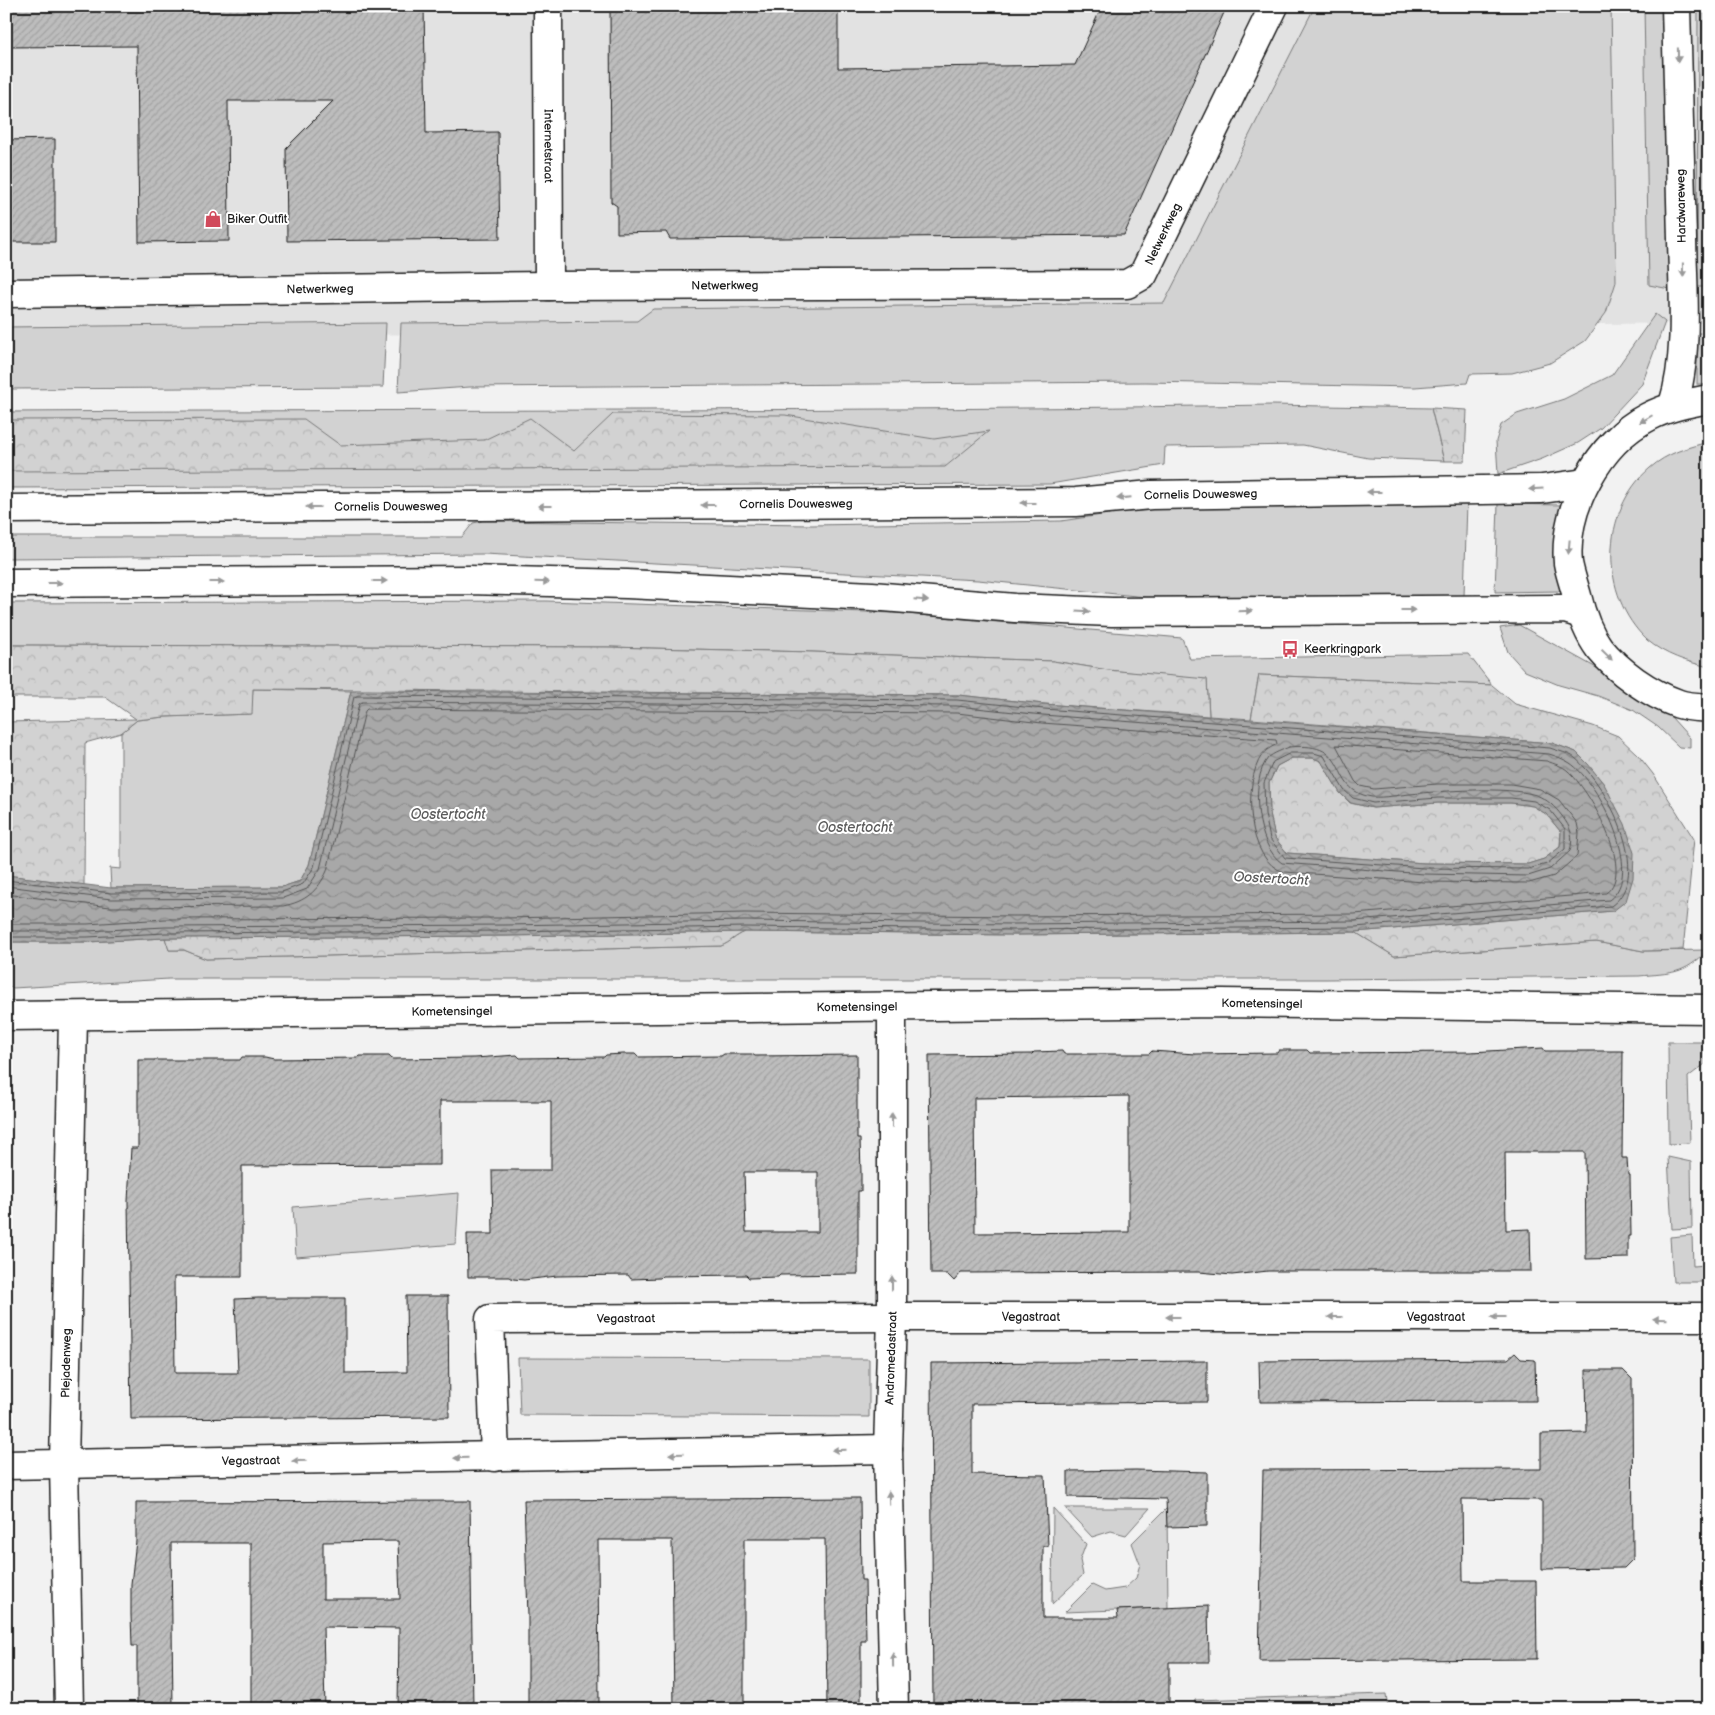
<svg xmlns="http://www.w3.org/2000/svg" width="1715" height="1715" font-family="'Balsamiq Sans',sans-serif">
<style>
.built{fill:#e2e2e2}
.green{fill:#d2d2d2;stroke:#777}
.forest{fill:url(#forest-crowns);stroke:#777}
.water{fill:url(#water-waves);stroke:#707070;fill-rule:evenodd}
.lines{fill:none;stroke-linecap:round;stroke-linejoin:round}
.shore{stroke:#545454;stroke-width:1}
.building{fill:url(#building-hatch);stroke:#1c1c1c;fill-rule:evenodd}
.minor-casing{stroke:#1c1c1c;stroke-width:31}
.secondary-casing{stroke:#1c1c1c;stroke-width:31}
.minor{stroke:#fff;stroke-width:28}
.secondary{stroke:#fff;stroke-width:28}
.oneway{fill:#999}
.labels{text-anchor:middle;stroke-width:4;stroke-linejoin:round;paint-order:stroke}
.street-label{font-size:12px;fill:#1c1c1c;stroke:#fff}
.poi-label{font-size:12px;fill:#1c1c1c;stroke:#fff;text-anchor:start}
.water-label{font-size:14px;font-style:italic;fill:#5b5b5b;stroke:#fff}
</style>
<defs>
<pattern id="forest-crowns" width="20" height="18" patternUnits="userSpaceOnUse" patternTransform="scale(1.25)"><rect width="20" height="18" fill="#d2d2d2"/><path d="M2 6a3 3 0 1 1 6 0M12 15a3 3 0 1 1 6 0" fill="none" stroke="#b4b4b4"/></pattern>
<pattern id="water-waves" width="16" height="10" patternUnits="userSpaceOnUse" patternTransform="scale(1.25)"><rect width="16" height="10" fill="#a8a8a8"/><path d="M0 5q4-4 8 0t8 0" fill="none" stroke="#888"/></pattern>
<pattern id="building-hatch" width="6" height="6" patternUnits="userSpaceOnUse" patternTransform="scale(1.25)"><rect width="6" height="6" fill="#bdbdbd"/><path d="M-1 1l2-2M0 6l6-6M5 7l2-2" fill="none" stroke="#a2a2a2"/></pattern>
</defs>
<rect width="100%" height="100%" fill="#f2f2f2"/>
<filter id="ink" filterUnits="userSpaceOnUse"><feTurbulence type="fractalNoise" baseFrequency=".02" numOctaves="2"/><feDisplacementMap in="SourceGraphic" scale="10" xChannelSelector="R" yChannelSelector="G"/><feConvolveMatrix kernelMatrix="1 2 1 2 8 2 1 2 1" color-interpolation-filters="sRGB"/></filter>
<g filter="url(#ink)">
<!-- built -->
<path class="built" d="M 6,6 L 1709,6 L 1709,323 L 6,338 Z"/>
<!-- green -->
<g class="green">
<path d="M 1315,6 L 1611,6 L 1616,282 L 1606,313 L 1585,341 L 1550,363 L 1512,373 L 1470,374 L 1467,383 L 1415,387 L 1146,382 L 470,387 L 398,392 L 401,323 L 637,321 L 653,309 L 1164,303 Z"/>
<path d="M 1644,6 L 1664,6 L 1670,289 L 1649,285 Z"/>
<path d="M 1698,6 L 1709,6 L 1709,287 L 1697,287 Z"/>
<path d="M 1655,314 L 1665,322 L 1642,384 L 1601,428 L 1578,443 L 1542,459 L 1498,474 L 1496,441 L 1501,425 L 1517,414 L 1564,399 L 1612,375 Z"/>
<path d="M 386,323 L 383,387 L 6,389 L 6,327 Z"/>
<rect x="1697" y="333" width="12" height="51"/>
<path d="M 1272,405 L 1431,408 L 1444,461 L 1368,458 L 1303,445 L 1165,447 L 1164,465 L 1050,484 L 6,488 L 6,412 C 428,409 850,412 1272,405 Z"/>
<path d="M 1709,442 L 1709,667 C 1687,662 1665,655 1647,640 C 1599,595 1600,511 1650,468 C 1667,453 1688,447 1709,442 Z"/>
<path d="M 1467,503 L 1464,596 L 1146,597 L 978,580 L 484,554 L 6,558 L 6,537 L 462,537 L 473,523 L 483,521 L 812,525 L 1061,521 L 1163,506 Z"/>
<path d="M 1498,504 L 1564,505 L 1557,552 L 1561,591 L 1495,592 Z"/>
<path d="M 546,601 L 895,613 L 1182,638 L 1190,659 L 1468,654 L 1492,685 L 1259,675 L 1251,719 L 1209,716 L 1207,680 L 1108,670 L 1053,661 L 812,652 L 608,647 L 6,645 L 6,603 Z"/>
<path d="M 1519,625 L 1602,671 L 1671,717 L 1690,738 L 1690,748 L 1679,747 L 1658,727 L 1633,710 L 1598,696 L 1559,685 L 1525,671 L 1508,652 L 1500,628 Z"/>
<path d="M 253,689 L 351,691 L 309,865 L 300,881 L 282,887 L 111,888 L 110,868 L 121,869 L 121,733 L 137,720 L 164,717 L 251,714 Z"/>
<path d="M 745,932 L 1013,935 L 1355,932 L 1394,956 L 1597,942 L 1643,951 L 1708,950 C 1684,975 1671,973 1639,976 L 1326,979 L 169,979 L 13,988 L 6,985 L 6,942 L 87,942 L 165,938 L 169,950 L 184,950 L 206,959 L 721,946 C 731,942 735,936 745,932 Z"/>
<path d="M 1668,1042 L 1703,1042 L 1705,1064 L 1688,1077 L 1690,1143 L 1669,1144 Z"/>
<path d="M 1668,1157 L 1691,1162 L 1692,1228 L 1672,1229 Z"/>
<path d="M 459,1193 L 456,1244 L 296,1257 L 293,1207 Z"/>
<path d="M 1692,1235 L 1693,1266 L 1706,1265 L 1705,1282 L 1673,1282 L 1670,1237 Z"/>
<path d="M 518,1358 L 869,1359 L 869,1417 L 520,1415 Z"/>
<path d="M 1053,1508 L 1086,1544 L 1080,1560 L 1083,1575 L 1052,1604 Z"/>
<path d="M 1065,1508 L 1150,1508 L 1126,1535 L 1111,1531 L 1092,1537 Z"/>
<path d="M 1167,1508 L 1168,1611 L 1143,1609 L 1065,1612 L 1092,1585 L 1105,1591 L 1125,1588 L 1136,1578 L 1140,1564 L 1132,1543 Z"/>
<path d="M 1386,1694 L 1388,1709 L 1193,1709 L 1195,1700 Z"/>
</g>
<!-- forest -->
<g class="forest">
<path d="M 1431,408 L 1467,410 L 1465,461 L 1444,461 Z"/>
<path d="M 613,414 L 785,415 L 934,439 L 989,431 L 945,467 L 6,471 L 6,420 L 304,419 L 340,445 L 484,440 L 530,418 L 574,451 Z"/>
<path d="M 6,645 L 608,647 L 812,652 L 1053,661 L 1108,670 L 1207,679 L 1209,716 L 1044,704 L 958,695 L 253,689 L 252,714 L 164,717 L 137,720 L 121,733 L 85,743 L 84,885 L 6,875 L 6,722 L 136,719 L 105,697 L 6,697 Z"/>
<path d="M 1259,675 L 1492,685 L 1515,704 L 1593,726 L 1618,736 L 1638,755 L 1653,774 L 1694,839 L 1683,950 L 1643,951 L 1596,942 L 1394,956 L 1355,932 L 1613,911 L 1604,784 L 1576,752 L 1552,743 L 1251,719 Z"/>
<path d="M 1292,758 L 1313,758 L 1321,761 L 1340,793 L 1350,803 L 1373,808 L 1438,803 L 1511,803 L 1533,806 L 1546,814 L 1561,832 L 1560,847 L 1544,859 L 1528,864 L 1424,863 L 1287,853 L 1275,838 L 1270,813 L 1269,783 L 1277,766 Z"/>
<path d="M 745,932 C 735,936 731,942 721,946 L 206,959 L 184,950 L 169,950 L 165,938 L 506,936 Z"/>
</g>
<!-- water -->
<path class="water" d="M 351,691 L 958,695 L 1044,704 L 1552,743 L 1576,752 L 1588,764 L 1604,784 L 1625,824 L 1634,853 L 1633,878 L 1626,901 L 1613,911 L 1355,932 L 1013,935 L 745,932 L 506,936 L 165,938 L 87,942 L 6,942 L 6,875 L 111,888 L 282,887 L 300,881 L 309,865 ZM 1292,758 L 1313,758 L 1321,761 L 1340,793 L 1351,803 L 1373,808 L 1438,803 L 1511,803 L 1533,806 L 1546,814 L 1561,832 L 1560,847 L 1544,859 L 1528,864 L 1424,863 L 1287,853 L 1275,838 L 1270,813 L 1269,783 L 1277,766 Z"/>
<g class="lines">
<!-- shore -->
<g class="shore">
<path d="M 1289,747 C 1356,740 1325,790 1372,797 C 1384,798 1398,795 1410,794 C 1442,791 1506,786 1536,795 C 1547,799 1555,807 1562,816 C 1571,828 1574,836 1570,851 L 1550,869 L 1528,876 L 1424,874 L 1282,863 C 1257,847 1249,781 1268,758 C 1273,753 1283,750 1289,747 Z"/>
<path d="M 1291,753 L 1314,753 L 1324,756 L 1344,790 L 1353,798 L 1373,803 L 1438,798 L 1511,798 L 1534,801 L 1550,810 L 1565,829 L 1565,849 L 1547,864 L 1528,869 L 1424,868 L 1285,858 L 1270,839 L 1265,814 L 1264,783 L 1273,762 Z"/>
<path d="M 6,880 L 111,893 L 282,892 L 303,884 L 314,867 L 354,697 L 357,696 L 957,700 L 1044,709 L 1550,748 C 1558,751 1569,753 1575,758 C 1607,785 1655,875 1611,906 L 1355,927 L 1013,930 L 745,927 L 506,931 L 165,933 L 87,937 L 6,937"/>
<path d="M 6,886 L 111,899 L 283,898 L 307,889 L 320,869 L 359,704 L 362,702 L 957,706 L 1043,715 L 1549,754 C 1556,756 1564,759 1570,763 C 1599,782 1646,874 1609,900 L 1354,921 L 1013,924 L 745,921 L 506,925 L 165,927 L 87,931 L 6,931"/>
<path d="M 6,894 L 110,907 L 283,906 C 305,902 318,891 327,871 L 365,711 L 367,709 L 957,713 L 1042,723 L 1276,740 L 1277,744 C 1272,747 1265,750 1262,755 C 1243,781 1246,863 1285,872 L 1424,882 L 1529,883 L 1554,876 L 1577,856 L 1579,833 L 1577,823 L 1559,800 L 1540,789 L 1511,784 L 1437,784 L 1374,789 L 1360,786 L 1355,781 L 1336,745 L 1547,761 C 1554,764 1563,766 1568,771 C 1588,788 1637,871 1606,893 L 1354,914 L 1013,916 L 745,913 L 505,918 L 165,919 L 87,924 L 6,924"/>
</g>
</g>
<!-- building -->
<g class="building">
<path d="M 6,6 L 424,6 L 426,133 L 498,132 L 500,239 L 287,241 L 286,148 L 333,101 L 228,101 L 229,241 L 139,242 L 137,46 L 6,47 Z"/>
<path d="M 610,6 L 838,6 L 838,68 L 1075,65 L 1102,6 L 1227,6 L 1124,235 L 670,239 L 666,232 L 617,233 L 617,206 L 611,202 Z"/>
<path d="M 55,139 L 55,242 L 6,242 L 6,140 Z"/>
<path d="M 1543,1048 L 1545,1051 L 1623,1051 L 1622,1158 L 1627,1158 L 1628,1175 L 1630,1175 L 1631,1236 L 1628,1236 L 1628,1258 L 1586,1259 L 1585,1152 L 1505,1152 L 1506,1230 L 1530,1229 L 1531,1271 L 1268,1271 L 1232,1275 L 1199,1272 L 961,1273 L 954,1281 L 947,1274 L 931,1274 L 929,1055 L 1032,1054 L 1034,1052 L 1062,1051 L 1064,1054 L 1149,1054 L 1152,1051 L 1195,1054 L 1277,1053 L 1279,1050 L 1307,1050 L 1310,1053 L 1470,1052 ZM 1129,1096 L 1129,1232 L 975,1233 L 974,1098 Z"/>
<path d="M 623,1054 L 635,1054 L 638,1057 L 721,1056 L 724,1054 L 752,1054 L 755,1056 L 857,1055 L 857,1139 L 860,1139 L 861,1173 L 861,1191 L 858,1191 L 858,1274 L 780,1275 L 778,1277 L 749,1278 L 746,1275 L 662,1276 L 660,1278 L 631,1279 L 628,1275 L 557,1276 L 524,1280 L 513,1279 L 510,1277 L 468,1277 L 467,1234 L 493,1234 L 492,1170 L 551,1170 L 551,1101 L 440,1101 L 440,1165 L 242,1166 L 242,1277 L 174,1277 L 175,1373 L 238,1373 L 235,1299 L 258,1298 L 345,1298 L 345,1373 L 407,1372 L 406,1296 L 448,1296 L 449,1417 L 131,1419 L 128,1201 L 131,1148 L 138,1148 L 138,1060 L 240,1060 L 242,1057 L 265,1057 L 274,1059 L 358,1058 L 360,1056 L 389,1056 L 392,1059 L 475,1058 L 517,1055 L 520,1058 L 604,1057 L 606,1055 ZM 744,1172 L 818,1172 L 818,1232 L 746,1232 Z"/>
<path d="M 1515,1353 L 1521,1359 L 1535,1360 L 1536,1401 L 1260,1402 L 1259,1361 L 1508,1359 Z"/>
<path d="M 1207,1361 L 1207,1402 L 972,1404 L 972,1474 L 1045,1475 L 1048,1546 L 1043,1546 L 1043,1618 L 1118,1618 L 1117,1610 L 1208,1606 L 1209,1662 L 1169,1662 L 1169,1709 L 933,1709 L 931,1363 Z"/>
<path d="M 1586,1370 L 1623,1370 L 1632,1379 L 1633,1559 L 1624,1568 L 1542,1569 L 1542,1500 L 1462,1499 L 1463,1581 L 1536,1581 L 1537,1659 L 1259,1661 L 1263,1470 L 1541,1469 L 1541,1434 L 1587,1433 Z"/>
<path d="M 1136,1470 L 1207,1472 L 1207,1526 L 1167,1527 L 1166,1499 L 1068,1497 L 1068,1471 Z"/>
<path d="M 860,1498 L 861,1580 L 865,1580 L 866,1641 L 861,1641 L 861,1709 L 827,1709 L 825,1539 L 744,1539 L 744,1709 L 674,1709 L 672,1540 L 598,1540 L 599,1709 L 528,1709 L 528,1615 L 524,1500 Z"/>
<path d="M 470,1501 L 473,1709 L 398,1709 L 399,1628 L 323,1627 L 325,1709 L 251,1709 L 251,1543 L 171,1543 L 173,1709 L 137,1709 L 137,1646 L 132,1646 L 131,1615 L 131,1584 L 136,1541 L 136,1502 ZM 398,1541 L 400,1599 L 323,1599 L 323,1542 Z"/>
</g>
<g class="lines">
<!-- minor casing -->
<g class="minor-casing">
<g id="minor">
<path id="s1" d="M 548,6 L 549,286"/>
<path id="s2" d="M 6,293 L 549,286 L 1127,284 L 1143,275 L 1274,6"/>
<path d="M 1673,405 C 1689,355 1683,291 1682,239 C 1680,161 1678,84 1676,6"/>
<path d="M 892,1008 L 892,1317 L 888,1449 L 894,1709"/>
<path id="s3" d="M 6,1016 L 1222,1003 L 1709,1009"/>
<path id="s4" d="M 495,1457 L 490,1319 L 892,1317 L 1709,1317"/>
<path id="s5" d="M 6,1465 L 888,1449"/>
<path id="s6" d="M 69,1709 L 64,1465 L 73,1017"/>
</g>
</g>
<!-- secondary casing -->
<g class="secondary-casing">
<g id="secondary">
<path d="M 1709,399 C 1687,403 1667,407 1648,417 C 1599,442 1563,508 1568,563 C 1570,574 1574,585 1577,596 C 1581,613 1588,633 1599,648 C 1619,672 1648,693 1679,704 C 1688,707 1699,707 1709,708"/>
<path id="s7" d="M 6,509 L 1076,502 L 1151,495 L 1542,489 L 1585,483"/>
<path d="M 6,583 L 469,580 L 627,584 L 872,596 L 1015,608 L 1112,612 L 1565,609 L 1581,614"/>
</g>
</g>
<!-- minor -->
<use href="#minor" class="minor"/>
<!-- secondary -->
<use href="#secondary" class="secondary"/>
</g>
<!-- one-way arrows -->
<defs><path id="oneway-solid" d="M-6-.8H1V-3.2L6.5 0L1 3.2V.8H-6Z" transform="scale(1.25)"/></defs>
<g class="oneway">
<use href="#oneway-solid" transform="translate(1678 55) rotate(89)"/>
<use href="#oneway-solid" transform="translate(1683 270) rotate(89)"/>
<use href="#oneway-solid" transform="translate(1646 419) rotate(150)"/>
<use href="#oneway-solid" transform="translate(1536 489) rotate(177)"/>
<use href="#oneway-solid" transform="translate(1374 492) rotate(180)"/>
<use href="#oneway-solid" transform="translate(1124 498) rotate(175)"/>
<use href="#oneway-solid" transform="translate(1028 503) rotate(180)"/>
<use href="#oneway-solid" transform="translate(708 505) rotate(180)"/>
<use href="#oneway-solid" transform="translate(545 506) rotate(180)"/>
<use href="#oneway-solid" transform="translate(313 507) rotate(180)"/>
<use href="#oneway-solid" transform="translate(1569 547) rotate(95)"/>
<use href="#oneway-solid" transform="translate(380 581)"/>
<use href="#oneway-solid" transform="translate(217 582)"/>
<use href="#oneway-solid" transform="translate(542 582) rotate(1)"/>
<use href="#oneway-solid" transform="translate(55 583)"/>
<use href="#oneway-solid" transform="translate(921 600) rotate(5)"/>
<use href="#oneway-solid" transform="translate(1408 610)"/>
<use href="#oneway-solid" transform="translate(1083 611) rotate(3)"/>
<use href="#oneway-solid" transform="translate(1245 611) rotate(-1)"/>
<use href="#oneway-solid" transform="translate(1607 655) rotate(44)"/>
<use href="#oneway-solid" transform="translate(892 1120) rotate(-90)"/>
<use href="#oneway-solid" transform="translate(892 1283) rotate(-90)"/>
<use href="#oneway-solid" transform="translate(1173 1317) rotate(-180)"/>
<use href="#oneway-solid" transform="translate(1335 1317) rotate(-180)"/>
<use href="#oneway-solid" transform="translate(1498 1317) rotate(-180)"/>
<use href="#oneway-solid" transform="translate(1660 1319) rotate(-179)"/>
<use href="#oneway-solid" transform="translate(839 1450) rotate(179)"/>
<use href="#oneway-solid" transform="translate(676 1454) rotate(179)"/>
<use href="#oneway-solid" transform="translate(461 1458) rotate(179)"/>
<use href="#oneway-solid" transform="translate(299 1461) rotate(179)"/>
<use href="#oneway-solid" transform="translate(889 1498) rotate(-92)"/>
<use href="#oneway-solid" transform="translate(893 1660) rotate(-91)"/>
</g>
</g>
<!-- icons -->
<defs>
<g id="shop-bare" transform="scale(1.35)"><path d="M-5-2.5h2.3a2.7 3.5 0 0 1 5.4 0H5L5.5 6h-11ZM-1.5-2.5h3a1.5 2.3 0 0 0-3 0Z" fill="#d1495b" stroke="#fff" stroke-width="2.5" paint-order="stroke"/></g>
<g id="bus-bare" transform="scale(1.35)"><path d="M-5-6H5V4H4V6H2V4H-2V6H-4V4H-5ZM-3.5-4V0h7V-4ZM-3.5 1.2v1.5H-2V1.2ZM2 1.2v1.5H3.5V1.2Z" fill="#d1495b" stroke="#fff" stroke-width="2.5" paint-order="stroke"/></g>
</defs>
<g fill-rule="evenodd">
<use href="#shop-bare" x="213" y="219"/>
<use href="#bus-bare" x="1290" y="649"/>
</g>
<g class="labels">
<!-- street labels -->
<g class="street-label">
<text dy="4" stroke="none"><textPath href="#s1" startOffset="140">Internetstraat</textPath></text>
<text transform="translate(1681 206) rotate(-91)" y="4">Hardwareweg</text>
<text dy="4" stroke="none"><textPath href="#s2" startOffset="1185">Netwerkweg</textPath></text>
<text dy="4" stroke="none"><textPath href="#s2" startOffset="719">Netwerkweg</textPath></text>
<text dy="4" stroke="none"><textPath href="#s2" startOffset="314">Netwerkweg</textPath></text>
<text dy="4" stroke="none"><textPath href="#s7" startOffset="1195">Cornelis Douwesweg</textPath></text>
<text dy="4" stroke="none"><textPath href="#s7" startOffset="790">Cornelis Douwesweg</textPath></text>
<text dy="4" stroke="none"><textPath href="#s7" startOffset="385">Cornelis Douwesweg</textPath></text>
<text dy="4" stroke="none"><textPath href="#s3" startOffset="1256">Kometensingel</textPath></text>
<text dy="4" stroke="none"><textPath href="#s3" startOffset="851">Kometensingel</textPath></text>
<text dy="4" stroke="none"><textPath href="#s3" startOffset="446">Kometensingel</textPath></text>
<text dy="4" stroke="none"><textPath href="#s4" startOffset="679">Vegastraat</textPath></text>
<text dy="4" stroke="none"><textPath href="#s4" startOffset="1084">Vegastraat</textPath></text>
<text dy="4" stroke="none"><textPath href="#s4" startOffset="274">Vegastraat</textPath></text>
<text transform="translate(891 1358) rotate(-88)" y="4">Andromedastraat</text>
<text dy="4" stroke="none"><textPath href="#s6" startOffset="346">Plejadenweg</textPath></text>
<text dy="4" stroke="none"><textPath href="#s5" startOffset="245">Vegastraat</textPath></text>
</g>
<!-- poi labels -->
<g class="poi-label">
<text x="227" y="223">Biker Outfit</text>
<text x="1304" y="653">Keerkringpark</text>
</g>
<!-- water labels -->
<g class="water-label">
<text x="448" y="819">Oostertocht</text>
<text x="855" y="832">Oostertocht</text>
<text transform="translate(1271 878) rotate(3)" y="5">Oostertocht</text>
</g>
</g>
<!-- margin -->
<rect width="1715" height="1715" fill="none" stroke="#fff" stroke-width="25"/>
<rect x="12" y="12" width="1690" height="1690" fill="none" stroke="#1c1c1c" stroke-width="2" filter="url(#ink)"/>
</svg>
